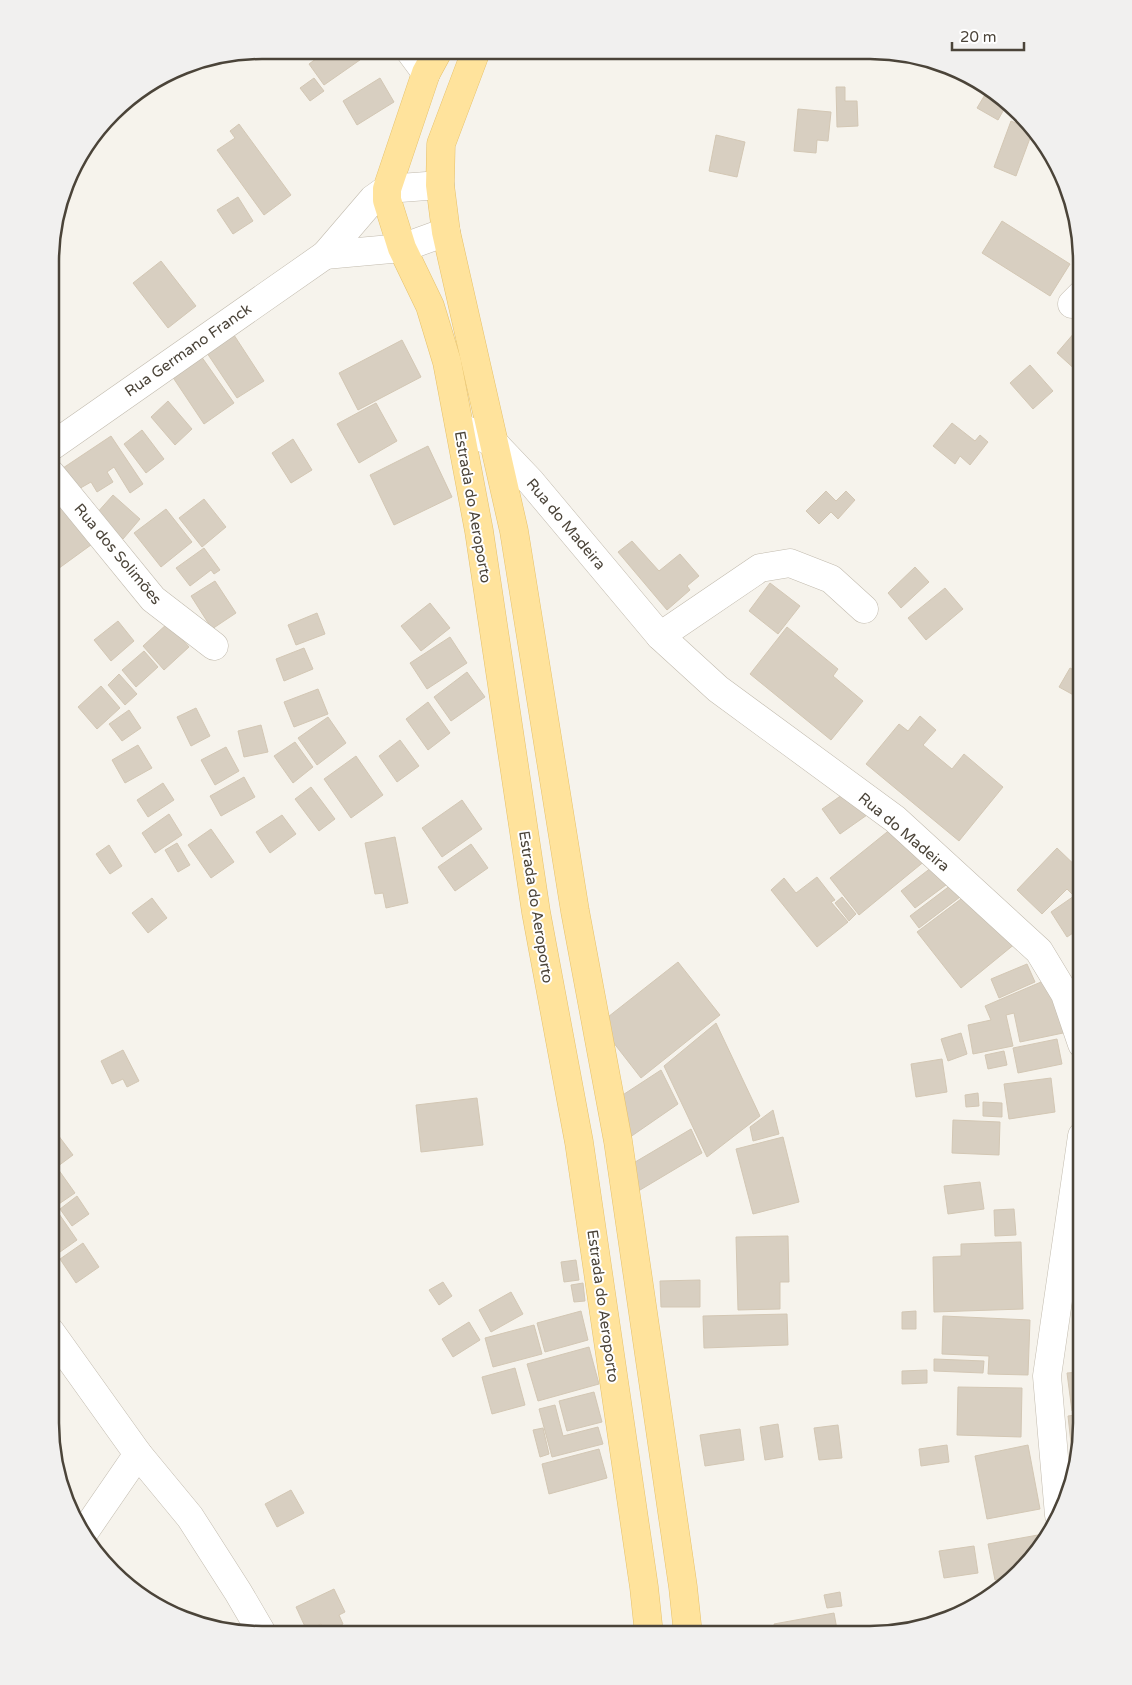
<svg xmlns="http://www.w3.org/2000/svg" width="1132" height="1685" font-family="'Varela Round',sans-serif">
<style>
.building{fill:#d8cfc1;stroke:#d3c7b4}
.lines{fill:none;stroke-linecap:round;stroke-linejoin:round}
.minor-casing{stroke:#c2bbae;stroke-width:29}
.major-casing{stroke:#e6c16a;stroke-width:29}
.minor{stroke:#fff;stroke-width:28}
.major{stroke:#ffe39c;stroke-width:28}
.labels{text-anchor:middle;stroke-width:4;stroke-linejoin:round;paint-order:stroke}
.street-label{font-size:15px;fill:#4b4439;stroke:#fff}
.rim{fill:none;stroke:#4b4439;stroke-width:2.5}
</style>
<rect width="100%" height="100%" fill="#f6f3ec"/>
<!-- building -->
<g class="building">
<path d="M 328,50 L 363,50 L 367,55 L 324,85 L 309,64 Z"/>
<path d="M 314,78 L 324,91 L 310,101 L 300,88 Z"/>
<path d="M 380,78 L 394,102 L 357,125 L 343,101 Z"/>
<path d="M 836,87 L 845,87 L 845,101 L 857,101 L 858,126 L 837,127 Z"/>
<path d="M 989,88 L 999,94 L 1008,102 L 998,120 L 977,108 Z"/>
<path d="M 798,109 L 831,112 L 828,141 L 817,140 L 816,153 L 794,151 Z"/>
<path d="M 1011,121 L 1033,130 L 1016,176 L 994,167 Z"/>
<path d="M 239,124 L 291,195 L 264,215 L 217,150 L 235,138 L 230,131 Z"/>
<path d="M 716,135 L 745,142 L 737,177 L 709,171 Z"/>
<path d="M 238,197 L 253,221 L 233,234 L 217,210 Z"/>
<path d="M 1002,221 L 1070,264 L 1050,296 L 982,253 Z"/>
<path d="M 161,261 L 196,306 L 168,328 L 133,283 Z"/>
<path d="M 232,332 L 264,381 L 237,398 L 205,350 Z"/>
<path d="M 1075,332 L 1082,337 L 1082,369 L 1079,373 L 1057,353 Z"/>
<path d="M 402,340 L 421,377 L 358,410 L 339,373 Z"/>
<path d="M 201,356 L 234,403 L 204,424 L 172,376 Z"/>
<path d="M 1030,365 L 1053,391 L 1033,409 L 1010,383 Z"/>
<path d="M 168,401 L 192,429 L 175,445 L 151,417 Z"/>
<path d="M 376,403 L 397,441 L 359,463 L 337,424 Z"/>
<path d="M 952,423 L 975,441 L 980,435 L 988,442 L 970,465 L 960,456 L 955,464 L 933,446 Z"/>
<path d="M 142,430 L 164,459 L 146,473 L 124,444 Z"/>
<path d="M 111,436 L 143,484 L 130,493 L 114,467 L 107,472 L 113,482 L 97,492 L 91,482 L 77,490 L 63,468 Z"/>
<path d="M 293,439 L 312,470 L 291,483 L 272,453 Z"/>
<path d="M 428,446 L 452,497 L 394,525 L 370,475 Z"/>
<path d="M 51,482 L 95,542 L 51,574 Z"/>
<path d="M 826,491 L 836,501 L 846,491 L 855,500 L 838,519 L 831,512 L 819,524 L 806,511 Z"/>
<path d="M 113,495 L 140,519 L 123,539 L 96,514 Z"/>
<path d="M 204,499 L 226,527 L 202,547 L 179,518 Z"/>
<path d="M 166,509 L 192,542 L 161,567 L 134,533 Z"/>
<path d="M 632,541 L 659,571 L 680,554 L 699,576 L 687,586 L 690,590 L 667,610 L 618,552 Z"/>
<path d="M 204,548 L 220,570 L 214,574 L 211,570 L 190,586 L 176,568 Z"/>
<path d="M 915,567 L 929,582 L 901,608 L 888,593 Z"/>
<path d="M 215,581 L 236,613 L 212,629 L 191,596 Z"/>
<path d="M 770,583 L 800,606 L 778,634 L 749,611 Z"/>
<path d="M 945,588 L 963,609 L 926,640 L 908,618 Z"/>
<path d="M 430,603 L 450,628 L 421,651 L 401,626 Z"/>
<path d="M 317,613 L 325,634 L 296,645 L 288,625 Z"/>
<path d="M 118,621 L 134,641 L 111,661 L 94,640 Z"/>
<path d="M 168,623 L 189,647 L 164,670 L 143,646 Z"/>
<path d="M 787,627 L 838,669 L 833,676 L 863,701 L 831,740 L 750,674 Z"/>
<path d="M 450,637 L 467,663 L 427,689 L 410,663 Z"/>
<path d="M 304,648 L 313,669 L 284,681 L 276,659 Z"/>
<path d="M 144,651 L 158,667 L 136,687 L 122,670 Z"/>
<path d="M 1070,668 L 1082,674 L 1082,692 L 1079,698 L 1059,687 Z"/>
<path d="M 467,672 L 485,697 L 451,721 L 434,697 Z"/>
<path d="M 119,674 L 137,694 L 125,705 L 108,685 Z"/>
<path d="M 101,686 L 120,708 L 97,729 L 78,707 Z"/>
<path d="M 318,689 L 328,714 L 294,727 L 284,702 Z"/>
<path d="M 428,702 L 450,733 L 428,750 L 406,719 Z"/>
<path d="M 196,708 L 210,736 L 191,746 L 177,717 Z"/>
<path d="M 129,710 L 141,728 L 122,741 L 109,724 Z"/>
<path d="M 920,716 L 936,730 L 923,745 L 952,769 L 964,754 L 1003,787 L 959,841 L 866,764 L 899,724 L 908,731 Z"/>
<path d="M 328,717 L 346,743 L 317,765 L 298,738 Z"/>
<path d="M 261,725 L 268,752 L 244,757 L 238,731 Z"/>
<path d="M 400,740 L 419,766 L 397,782 L 379,756 Z"/>
<path d="M 295,742 L 313,767 L 293,783 L 274,756 Z"/>
<path d="M 138,745 L 152,768 L 125,783 L 112,760 Z"/>
<path d="M 226,747 L 239,771 L 215,785 L 201,760 Z"/>
<path d="M 356,756 L 383,795 L 351,818 L 324,779 Z"/>
<path d="M 244,777 L 255,797 L 221,816 L 210,796 Z"/>
<path d="M 163,783 L 174,800 L 148,817 L 137,800 Z"/>
<path d="M 311,787 L 335,819 L 319,831 L 295,799 Z"/>
<path d="M 849,790 L 867,815 L 840,834 L 822,809 Z"/>
<path d="M 462,800 L 482,829 L 442,857 L 422,828 Z"/>
<path d="M 169,814 L 182,835 L 155,853 L 142,833 Z"/>
<path d="M 282,815 L 296,834 L 270,853 L 256,832 Z"/>
<path d="M 897,824 L 926,860 L 859,915 L 830,878 Z"/>
<path d="M 1082,828 L 1082,851 L 1073,847 Z"/>
<path d="M 211,829 L 234,862 L 211,878 L 188,845 Z"/>
<path d="M 395,837 L 408,903 L 386,908 L 383,893 L 375,894 L 365,843 Z"/>
<path d="M 177,843 L 190,865 L 178,872 L 165,850 Z"/>
<path d="M 471,844 L 488,868 L 455,891 L 438,867 Z"/>
<path d="M 109,845 L 122,866 L 110,874 L 96,854 Z"/>
<path d="M 1057,848 L 1082,872 L 1082,887 L 1072,894 L 1067,889 L 1042,914 L 1017,890 Z"/>
<path d="M 936,864 L 950,882 L 915,908 L 901,891 Z"/>
<path d="M 817,877 L 835,900 L 831,902 L 848,922 L 817,947 L 771,890 L 784,878 L 796,893 Z"/>
<path d="M 951,885 L 960,897 L 919,928 L 910,916 Z"/>
<path d="M 969,893 L 1016,943 L 961,988 L 917,932 Z"/>
<path d="M 1077,894 L 1082,901 L 1082,927 L 1067,937 L 1051,912 Z"/>
<path d="M 842,897 L 856,914 L 849,921 L 835,903 Z"/>
<path d="M 152,898 L 167,918 L 148,933 L 132,913 Z"/>
<path d="M 678,962 L 720,1015 L 641,1078 L 599,1024 Z"/>
<path d="M 1027,964 L 1035,982 L 999,998 L 991,979 Z"/>
<path d="M 1048,979 L 1068,1032 L 1020,1042 L 1014,1013 L 1006,1015 L 1013,1046 L 973,1054 L 968,1025 L 991,1020 L 985,1006 Z"/>
<path d="M 716,1023 L 760,1116 L 707,1157 L 664,1066 Z"/>
<path d="M 961,1033 L 967,1054 L 948,1061 L 941,1039 Z"/>
<path d="M 1057,1039 L 1062,1064 L 1018,1073 L 1013,1048 Z"/>
<path d="M 123,1050 L 139,1081 L 127,1087 L 123,1079 L 112,1084 L 101,1061 Z"/>
<path d="M 1004,1051 L 1007,1065 L 988,1069 L 985,1055 Z"/>
<path d="M 942,1059 L 947,1092 L 916,1097 L 911,1064 Z"/>
<path d="M 661,1070 L 678,1104 L 623,1142 L 615,1100 Z"/>
<path d="M 1051,1078 L 1055,1112 L 1009,1119 L 1004,1084 Z"/>
<path d="M 978,1093 L 979,1106 L 966,1107 L 965,1095 Z"/>
<path d="M 477,1098 L 483,1145 L 421,1152 L 416,1105 Z"/>
<path d="M 983,1102 L 1002,1103 L 1002,1117 L 983,1116 Z"/>
<path d="M 773,1110 L 779,1134 L 753,1141 L 750,1127 Z"/>
<path d="M 953,1120 L 1000,1122 L 999,1155 L 952,1153 Z"/>
<path d="M 691,1129 L 702,1153 L 630,1196 L 625,1168 Z"/>
<path d="M 55,1131 L 73,1155 L 50,1172 L 50,1134 Z"/>
<path d="M 783,1137 L 799,1202 L 753,1214 L 736,1149 Z"/>
<path d="M 58,1169 L 75,1193 L 50,1210 L 50,1175 Z"/>
<path d="M 980,1182 L 984,1209 L 948,1214 L 944,1186 Z"/>
<path d="M 77,1196 L 89,1214 L 72,1226 L 60,1209 Z"/>
<path d="M 1014,1209 L 1016,1235 L 995,1236 L 994,1210 Z"/>
<path d="M 57,1211 L 77,1240 L 50,1259 L 50,1216 Z"/>
<path d="M 788,1236 L 789,1282 L 780,1282 L 780,1309 L 738,1310 L 736,1237 Z"/>
<path d="M 1021,1242 L 1023,1309 L 934,1312 L 933,1257 L 961,1256 L 961,1244 Z"/>
<path d="M 83,1243 L 99,1267 L 76,1283 L 60,1259 Z"/>
<path d="M 576,1260 L 579,1280 L 564,1282 L 561,1262 Z"/>
<path d="M 700,1280 L 700,1307 L 661,1307 L 660,1281 Z"/>
<path d="M 443,1282 L 452,1296 L 439,1305 L 429,1290 Z"/>
<path d="M 583,1283 L 585,1301 L 574,1302 L 571,1285 Z"/>
<path d="M 511,1292 L 523,1314 L 491,1332 L 479,1310 Z"/>
<path d="M 581,1311 L 588,1340 L 545,1352 L 537,1323 Z"/>
<path d="M 916,1311 L 916,1329 L 902,1329 L 902,1312 Z"/>
<path d="M 787,1314 L 788,1345 L 704,1348 L 703,1316 Z"/>
<path d="M 943,1316 L 1030,1320 L 1028,1375 L 988,1374 L 989,1356 L 942,1354 Z"/>
<path d="M 469,1322 L 480,1340 L 453,1357 L 442,1339 Z"/>
<path d="M 534,1325 L 542,1354 L 493,1367 L 485,1338 Z"/>
<path d="M 589,1347 L 599,1384 L 538,1401 L 527,1364 Z"/>
<path d="M 934,1359 L 984,1361 L 983,1373 L 934,1371 Z"/>
<path d="M 515,1368 L 525,1405 L 492,1414 L 482,1377 Z"/>
<path d="M 927,1370 L 927,1383 L 902,1384 L 902,1371 Z"/>
<path d="M 1080,1372 L 1082,1410 L 1072,1411 L 1067,1373 Z"/>
<path d="M 958,1387 L 1022,1388 L 1021,1437 L 957,1435 Z"/>
<path d="M 594,1392 L 602,1422 L 567,1431 L 559,1401 Z"/>
<path d="M 555,1405 L 563,1436 L 598,1427 L 603,1444 L 552,1457 L 539,1409 Z"/>
<path d="M 1082,1414 L 1082,1437 L 1079,1451 L 1072,1452 L 1068,1416 Z"/>
<path d="M 778,1424 L 783,1457 L 765,1460 L 760,1427 Z"/>
<path d="M 838,1425 L 842,1458 L 819,1460 L 814,1428 Z"/>
<path d="M 543,1428 L 549,1454 L 540,1457 L 533,1430 Z"/>
<path d="M 740,1429 L 744,1460 L 705,1466 L 700,1435 Z"/>
<path d="M 947,1445 L 949,1462 L 921,1466 L 919,1449 Z"/>
<path d="M 1028,1445 L 1040,1509 L 987,1519 L 975,1456 Z"/>
<path d="M 599,1449 L 607,1478 L 549,1494 L 542,1464 Z"/>
<path d="M 291,1490 L 304,1513 L 277,1527 L 265,1504 Z"/>
<path d="M 1049,1533 L 1046,1541 L 1012,1577 L 995,1580 L 988,1544 Z"/>
<path d="M 974,1546 L 978,1573 L 944,1578 L 939,1551 Z"/>
<path d="M 1002,1588 L 999,1591 L 986,1599 L 985,1591 Z"/>
<path d="M 334,1589 L 345,1612 L 339,1615 L 343,1624 L 326,1633 L 321,1624 L 307,1631 L 296,1607 Z"/>
<path d="M 840,1592 L 842,1606 L 827,1608 L 824,1595 Z"/>
<path d="M 834,1613 L 838,1635 L 776,1635 L 774,1624 Z"/>
<path d="M 734,1629 L 734,1635 L 708,1635 L 708,1633 Z"/>
</g>
<g class="lines">
<!-- minor casing -->
<g class="minor-casing">
<g id="minor">
<path d="M 409,50 L 426,73"/>
<path d="M 325,255 L 402,248 L 446,232"/>
<path d="M 1072,304 L 1082,294"/>
<path d="M 460,427 L 494,443 L 531,482 L 660,636 L 718,689 L 895,819 L 1039,951 L 1065,994 L 1082,1044"/>
<path d="M 52,446 L 325,255 L 373,199 L 387,189 L 440,185"/>
<path d="M 51,474 L 153,599 L 214,646"/>
<path d="M 660,636 L 760,568 L 790,563 L 831,579 L 864,609"/>
<path d="M 50,1331 L 138,1454 L 190,1517 L 238,1592 L 262,1633"/>
<path d="M 1059,1515 L 1047,1376 L 1082,1136"/>
<path d="M 83,1534 L 138,1454"/>
</g>
</g>
<!-- major casing -->
<g class="major-casing">
<g id="major">
<path d="M 438,51 L 426,73 L 387,189 L 387,200 L 402,248 L 430,306 L 447,362 L 479,531 L 536,912 L 579,1142 L 644,1587 L 649,1634"/>
<path d="M 476,51 L 441,144 L 440,185 L 446,232 L 514,531 L 575,911 L 618,1141 L 683,1587 L 688,1634"/>
</g>
</g>
<!-- minor -->
<use href="#minor" class="minor"/>
<!-- major -->
<use href="#major" class="major"/>
</g>
<g class="labels">
<!-- street labels -->
<g class="street-label">
<text transform="translate(188 350) rotate(-35)" y="5">Rua Germano Franck</text>
<text transform="translate(473 507) rotate(80)" y="5">Estrada do Aeroporto</text>
<text transform="translate(566 524) rotate(50)" y="5">Rua do Madeira</text>
<text transform="translate(118 554) rotate(50)" y="5">Rua dos Solimões</text>
<text transform="translate(904 832) rotate(40)" y="5">Rua do Madeira</text>
<text transform="translate(536 907) rotate(81)" y="5">Estrada do Aeroporto</text>
<text transform="translate(603 1306) rotate(82)" y="5">Estrada do Aeroporto</text>
</g>
</g>
<!-- crop -->
<path d="M0 0H1132V1685H0ZM262 59H870A203 203 0 0 1 1073 262V1423A203 203 0 0 1 870 1626H262A203 203 0 0 1 59 1423V262A203 203 0 0 1 262 59Z" fill="#f1f0ef" fill-rule="evenodd"/>
<path class="rim" d="M262 59H870A203 203 0 0 1 1073 262V1423A203 203 0 0 1 870 1626H262A203 203 0 0 1 59 1423V262A203 203 0 0 1 262 59Z"/>
<!-- scale -->
<path d="M952 42v8h72v-8" fill="none" stroke="#4b4439" stroke-width="2.5"/>
<text x="960" y="42" font-size="15" fill="#4b4439" stroke="#ffffff" stroke-width="4" paint-order="stroke">20 m</text>
</svg>
